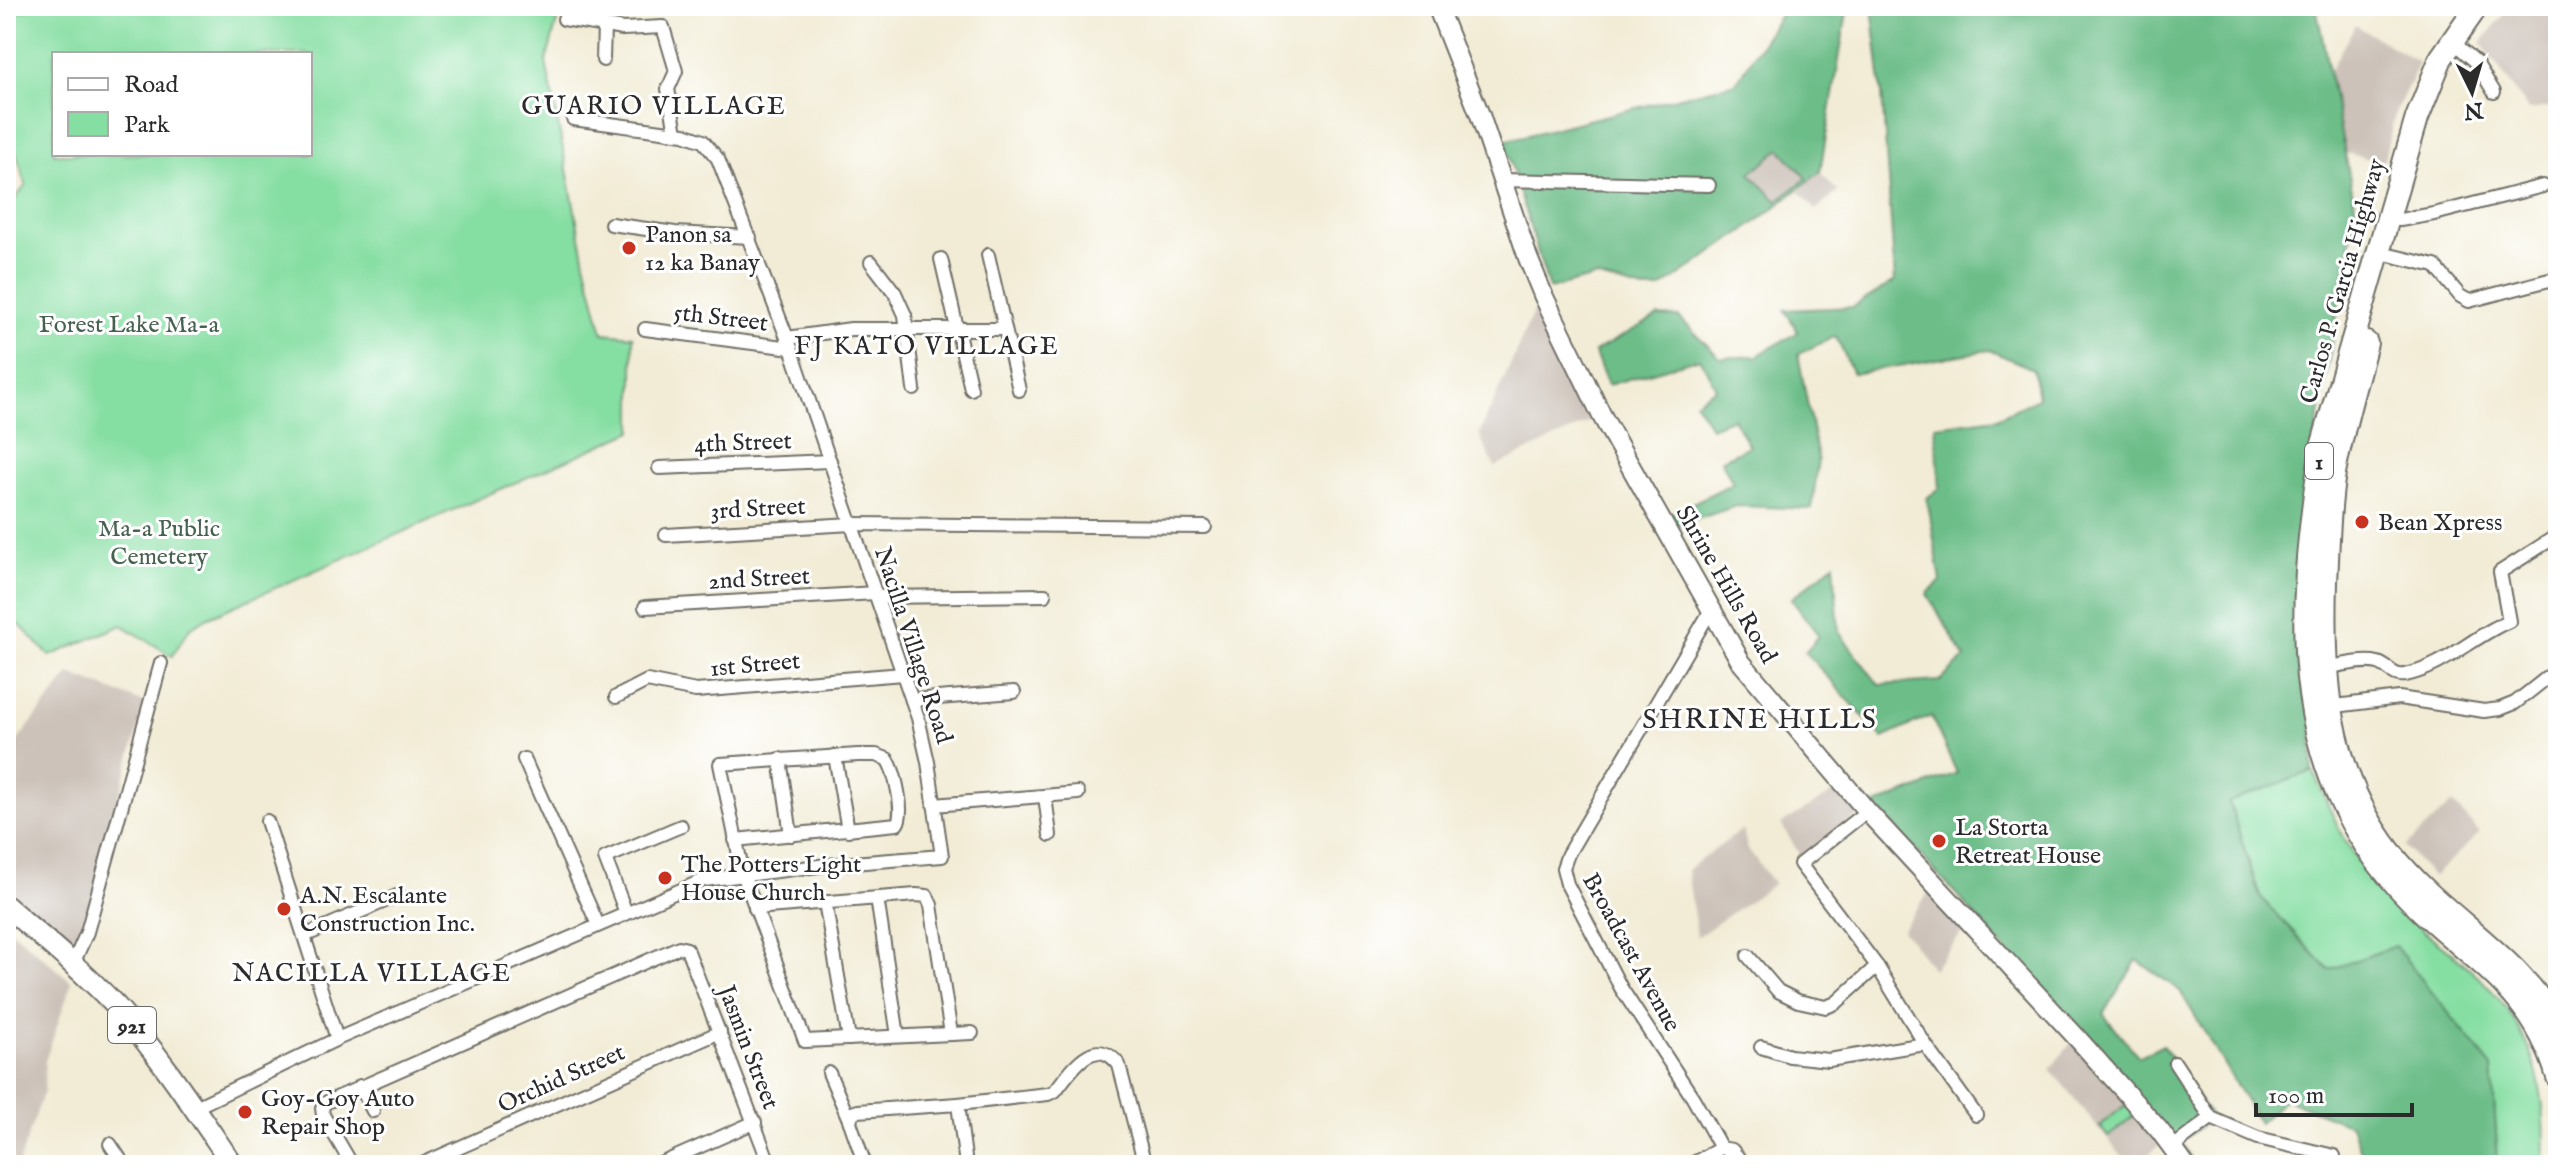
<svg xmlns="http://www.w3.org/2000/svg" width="2564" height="1171" font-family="'IM FELL English',serif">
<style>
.industrial{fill:#ccc2b9}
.green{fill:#85dea2;stroke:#588466;stroke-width:2;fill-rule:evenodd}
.forest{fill:#6cbd88;stroke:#4c745a;stroke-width:2;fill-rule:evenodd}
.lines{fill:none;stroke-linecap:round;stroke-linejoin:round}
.street-casing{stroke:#716f67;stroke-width:16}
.secondary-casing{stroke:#716f67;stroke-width:22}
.primary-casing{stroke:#716f67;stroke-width:24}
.highway-casing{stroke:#716f67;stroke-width:26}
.street{stroke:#fff;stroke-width:12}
.secondary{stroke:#fff;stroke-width:18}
.primary{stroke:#fff;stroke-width:20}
.highway{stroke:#fff;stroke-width:22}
.poi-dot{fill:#c8321e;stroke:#fff;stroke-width:3}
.labels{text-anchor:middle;stroke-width:6;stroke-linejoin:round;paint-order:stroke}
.shield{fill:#fff;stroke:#6b6b6b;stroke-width:2}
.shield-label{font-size:22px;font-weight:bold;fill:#2b2b2b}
.poi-label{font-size:24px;fill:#2b2b2b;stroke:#fff;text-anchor:start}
.street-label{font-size:24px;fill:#2b2b2b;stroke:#fff}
.park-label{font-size:24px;fill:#46614f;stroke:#fff}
.neighbourhood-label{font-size:26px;letter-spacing:2px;fill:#2b2b2b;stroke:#fff}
.quarter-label{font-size:28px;letter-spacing:2px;fill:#2b2b2b;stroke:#fff}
</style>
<rect width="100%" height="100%" fill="#fff"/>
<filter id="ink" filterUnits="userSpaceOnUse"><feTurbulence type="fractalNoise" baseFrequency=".0125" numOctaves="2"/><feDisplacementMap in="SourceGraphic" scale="16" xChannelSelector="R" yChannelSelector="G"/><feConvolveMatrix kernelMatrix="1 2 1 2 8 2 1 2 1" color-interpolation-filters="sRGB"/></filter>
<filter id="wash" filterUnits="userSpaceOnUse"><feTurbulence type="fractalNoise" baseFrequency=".006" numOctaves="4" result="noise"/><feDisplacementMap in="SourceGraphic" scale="32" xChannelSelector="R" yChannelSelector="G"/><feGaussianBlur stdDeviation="1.8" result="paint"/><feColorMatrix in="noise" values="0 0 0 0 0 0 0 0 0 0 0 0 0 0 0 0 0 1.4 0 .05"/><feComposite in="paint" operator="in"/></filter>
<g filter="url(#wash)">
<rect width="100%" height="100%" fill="#f2ecd6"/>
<!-- industrial -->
<g class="industrial">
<path d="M 2510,6 L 2558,6 L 2558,106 L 2528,110 L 2481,43 Z"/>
<path d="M 2355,25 L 2419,63 L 2396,111 L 2383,162 L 2316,146 L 2322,85 Z"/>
<path d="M 1781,149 L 1807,178 L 1777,201 L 1750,173 Z"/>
<path d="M 1820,172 L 1838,192 L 1816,210 L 1799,191 Z"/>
<path d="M 1538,302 L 1595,419 L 1495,467 L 1479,435 Z"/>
<path d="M 70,674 L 145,703 L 83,931 L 74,946 L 6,887 L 6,755 Z"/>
<path d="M 1843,787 L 1864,811 L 1803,860 L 1781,824 Z"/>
<path d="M 2452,803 L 2480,833 L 2433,877 L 2405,847 Z"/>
<path d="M 1743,829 L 1747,848 L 1774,884 L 1697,937 L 1687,870 Z"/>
<path d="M 1932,888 L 1967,927 L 1933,969 L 1902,930 Z"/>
<path d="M 6,926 L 72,982 L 45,1061 L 44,1091 L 18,1165 L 6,1165 Z"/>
<path d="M 2072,1042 L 2163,1142 L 2136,1165 L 2129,1165 L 2050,1069 Z"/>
</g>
<!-- green -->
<g class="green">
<path d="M 38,6 L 561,6 L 546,62 L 585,262 L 603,333 L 633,336 L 633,431 L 207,618 L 190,628 L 172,656 L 122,625 L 50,656 L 6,611 L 6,210 L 26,185 L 6,119 L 6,15 ZM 54,54 L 310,54 L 310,154 L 54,154 Z"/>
<path d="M 2313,771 C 2329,808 2345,846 2370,878 C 2395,911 2429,935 2460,960 C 2529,1017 2549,1078 2544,1165 L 2498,1165 L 2492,1067 L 2330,971 L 2260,897 L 2229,801 Z"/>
<path d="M 2128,1103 L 2137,1113 L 2108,1137 L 2100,1126 Z"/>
</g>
<!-- forest -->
<g class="forest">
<path d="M 1786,6 L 1848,6 L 1820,172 L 1755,223 L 1660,289 L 1644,290 L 1595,277 L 1549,289 L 1504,141 L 1736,83 ZM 1780,149 L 1807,178 L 1777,201 L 1750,173 Z"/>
<path d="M 1868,6 L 2316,6 L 2356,210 L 2307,482 L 2313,771 L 2229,802 L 2260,897 L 2329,970 L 2395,946 L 2492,1067 L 2498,1165 L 2366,1165 L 2351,1125 L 2285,1099 L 2259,1123 L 2180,991 L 2137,960 L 2103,1014 L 2139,1057 L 2163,1045 L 2211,1118 L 2180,1142 L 2195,1165 L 2193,1165 L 1965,904 L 1875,805 L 1957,773 L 1931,716 L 1883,738 L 1805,652 L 1819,636 L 1791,599 L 1834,564 L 1839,632 L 1879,685 L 1940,681 L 1965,658 L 1927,594 L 1941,581 L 1927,498 L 1940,488 L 1935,426 L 1997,418 L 2038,398 L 2033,369 L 1989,350 L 1853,374 L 1836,336 L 1798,354 L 1818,459 L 1812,509 L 1736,506 L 1674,527 L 1667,516 L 1733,483 L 1721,460 L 1749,446 L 1733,418 L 1711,427 L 1695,402 L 1716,388 L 1700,358 L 1608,385 L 1594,352 L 1658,316 L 1679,317 L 1720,358 L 1757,356 L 1798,332 L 1785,310 L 1853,307 L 1895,281 L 1882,93 L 1872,7 Z"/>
</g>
</g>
<g filter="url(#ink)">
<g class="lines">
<!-- street casing -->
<g class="street-casing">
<g id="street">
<path d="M 564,19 L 623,29 L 663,27 L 676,71 L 668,89 L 676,132"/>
<path d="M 597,23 L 599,6"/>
<path d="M 2460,48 L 2475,61 L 2494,92"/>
<path d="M 603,60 L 604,25"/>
<path d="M 1501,180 L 1709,185"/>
<path d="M 2387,218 L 2400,220 L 2434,214 L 2543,186"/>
<path d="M 611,224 L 675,233 L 750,237"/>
<path d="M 2377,252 L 2435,266 L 2460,296 L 2469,301 L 2549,280 L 2558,281"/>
<path d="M 988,255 L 1019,390"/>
<path d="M 941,259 L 971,389"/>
<path d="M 871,262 L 895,293 L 905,315 L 914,389"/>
<path d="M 645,329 L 791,348"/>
<path d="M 787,338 L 851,329 L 1005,329"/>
<path d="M 659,468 L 830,461"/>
<path d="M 666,535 L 852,524 L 1205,527"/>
<path d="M 877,597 L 1045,595"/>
<path d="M 645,607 L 875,593"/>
<path d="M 1711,610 L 1568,854 L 1563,868 L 1567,884 L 1621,988 L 1693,1098 L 1721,1148"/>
<path d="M 2323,668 C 2339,666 2362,659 2378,663 C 2389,666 2392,677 2405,675 C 2445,667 2473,636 2509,621 L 2500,572 L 2558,535"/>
<path d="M 616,697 L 647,681 L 696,691 L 903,674"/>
<path d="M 912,700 L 1014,692"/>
<path d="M 2328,707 L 2399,698 L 2484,711 L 2500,709 L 2515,703 L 2558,669"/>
<path d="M 835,756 L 848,830"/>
<path d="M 524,759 L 598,925"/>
<path d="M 780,759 L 791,835"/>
<path d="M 1045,796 L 1050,835"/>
<path d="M 934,805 L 1078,793"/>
<path d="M 1867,811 L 1800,864 L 1877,966 L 1925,1044 L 1976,1115"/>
<path d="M 267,821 L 337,1039"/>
<path d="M 735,840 L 897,824 C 905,813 895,770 887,759 L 876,755 L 858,755 L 720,764 L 743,874 L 805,1041 L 972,1033"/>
<path d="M 877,898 L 898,1036"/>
<path d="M 825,902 L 849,1039"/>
<path d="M 755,908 L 916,895 L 927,896 L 931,905 L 951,1034"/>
<path d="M 626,913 L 605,858 L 681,826"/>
<path d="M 304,936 L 399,895"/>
<path d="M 1748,956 L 1778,991 L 1798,1001 L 1826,1007 L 1836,1003 L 1877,966"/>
<path d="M 73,964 L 87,932 L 161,663"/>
<path d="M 1761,1047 L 1790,1056 L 1829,1060 L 1925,1044"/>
<path d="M 2175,1063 L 2211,1118 L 2258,1138 L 2334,1156"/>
<path d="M 829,1073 L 850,1122"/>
<path d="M 360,1086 L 373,1111"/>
<path d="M 958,1104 L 966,1165"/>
<path d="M 194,1108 L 337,1039 L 704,880 L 827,865 L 942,856 L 928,762 L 918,718 L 791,348 L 718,159 L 703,141 L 684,134 L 573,119"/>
<path d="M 110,1144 L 124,1165"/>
<path d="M 2173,1147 L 2211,1118"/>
<path d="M 352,1165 L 323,1115 L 322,1108 L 325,1103 L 679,947 L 687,949 L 770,1165"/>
<path d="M 420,1165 L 720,1032"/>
<path d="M 658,1165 L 755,1122"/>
<path d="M 865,1165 L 850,1122 L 852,1113 L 858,1111 L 958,1104 L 1048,1094 L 1055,1091 C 1071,1071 1094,1032 1119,1065 L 1145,1165"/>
<path d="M 1690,1165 L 1721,1148 L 1732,1150 L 1744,1165"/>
</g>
</g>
<!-- secondary casing -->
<g class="secondary-casing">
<path id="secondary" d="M 1437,6 L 1480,115 L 1528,258 L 1544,297 L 1602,416 L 1741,662 L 1867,811 L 2079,1040 L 2160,1131 L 2185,1165"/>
</g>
<!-- primary casing -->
<g class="primary-casing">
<path id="primary" d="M 6,906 C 43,938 82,970 116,1006 C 160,1055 196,1111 233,1165"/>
</g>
<!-- highway casing -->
<g class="highway-casing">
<g id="highway">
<path d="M 2477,6 L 2441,58 L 2417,118 L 2322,447 C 2295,619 2284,782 2422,911 C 2481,966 2534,994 2558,1077"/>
<path d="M 2366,343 C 2355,386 2342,429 2334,473 C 2328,509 2328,545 2326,582 C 2323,679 2328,772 2391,853 C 2442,918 2517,953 2558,1027"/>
</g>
</g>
<!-- street -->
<use href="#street" class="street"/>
<!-- secondary -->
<use href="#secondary" class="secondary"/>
<!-- primary -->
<use href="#primary" class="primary"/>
<!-- highway -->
<use href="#highway" class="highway"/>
</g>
</g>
<!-- markers -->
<g class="poi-dot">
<circle cx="629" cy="248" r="8"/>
<circle cx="2362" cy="522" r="8"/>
<circle cx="1939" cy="841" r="8"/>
<circle cx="665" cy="878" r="8"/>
<circle cx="284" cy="909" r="8"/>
<circle cx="245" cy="1112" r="8"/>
</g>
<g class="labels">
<!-- shield labels -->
<g class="shield">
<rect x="2305" y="443" width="28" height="36" rx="6"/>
<rect x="108" y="1007" width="48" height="36" rx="6"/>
</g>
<g class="shield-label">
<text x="2319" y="469">1</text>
<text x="132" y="1033">921</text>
</g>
<!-- poi labels -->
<g class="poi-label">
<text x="645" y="242">Panon sa<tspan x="645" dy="28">12 ka Banay</tspan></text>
<text x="2378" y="530">Bean Xpress</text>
<text x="1955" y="835">La Storta<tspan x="1955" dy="28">Retreat House</tspan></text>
<text x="681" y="872">The Potters Light<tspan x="681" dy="28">House Church</tspan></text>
<text x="300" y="903">A.N. Escalante<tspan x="300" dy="28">Construction Inc.</tspan></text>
<text x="261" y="1106">Goy-Goy Auto<tspan x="261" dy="28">Repair Shop</tspan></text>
</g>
<!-- street labels -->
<g class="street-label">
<text transform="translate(2342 281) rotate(-74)" y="8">Carlos P. Garcia Highway</text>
<text transform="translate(721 317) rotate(7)" y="8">5th Street</text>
<text transform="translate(743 442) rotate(-2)" y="8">4th Street</text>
<text transform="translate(758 508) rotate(-3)" y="8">3rd Street</text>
<text transform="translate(759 578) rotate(-3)" y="8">2nd Street</text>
<text transform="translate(1727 584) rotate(60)" y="8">Shrine Hills Road</text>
<text transform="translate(914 645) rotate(72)" y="8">Nacilla Village Road</text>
<text transform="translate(755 664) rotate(-5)" y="8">1st Street</text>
<text transform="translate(1632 952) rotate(61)" y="8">Broadcast Avenue</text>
<text transform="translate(749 1047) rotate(69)" y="8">Jasmin Street</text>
<text transform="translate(561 1078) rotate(-24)" y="8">Orchid Street</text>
</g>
<!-- park labels -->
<g class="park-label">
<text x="129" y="332">Forest Lake Ma-a</text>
<text x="159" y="536">Ma-a Public<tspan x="159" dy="28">Cemetery</tspan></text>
</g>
<!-- neighbourhood labels -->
<g class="neighbourhood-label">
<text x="654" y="114">GUARIO VILLAGE</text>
<text x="927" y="354">FJ KATO VILLAGE</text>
<text x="372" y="981">NACILLA VILLAGE</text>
</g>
<!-- quarter labels -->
<g class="quarter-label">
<text x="1760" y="728">SHRINE HILLS</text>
</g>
</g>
<!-- margin -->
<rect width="2564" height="1171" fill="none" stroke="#fff" stroke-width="32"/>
<!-- legend -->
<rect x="52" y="52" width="260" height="104" fill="#ffffff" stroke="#aaaaaa" stroke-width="2"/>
<rect x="68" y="78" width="40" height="12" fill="#ffffff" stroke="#aaaaaa" stroke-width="2"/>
<text x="124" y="92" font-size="24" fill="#2b2b2b">Road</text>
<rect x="68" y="112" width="40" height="24" fill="#85dea2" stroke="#aaaaaa" stroke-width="2"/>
<text x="124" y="132" font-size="24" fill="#2b2b2b">Park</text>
<!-- north arrow -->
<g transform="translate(2472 92) rotate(175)" stroke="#ffffff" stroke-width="6" paint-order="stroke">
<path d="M0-6L14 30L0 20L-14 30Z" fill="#2b2b2b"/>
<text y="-12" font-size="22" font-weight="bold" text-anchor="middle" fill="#2b2b2b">N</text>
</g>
<!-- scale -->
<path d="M2256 1103v12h156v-12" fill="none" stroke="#2b2b2b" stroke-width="4"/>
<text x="2268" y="1103" font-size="24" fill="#2b2b2b" stroke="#ffffff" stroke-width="6" paint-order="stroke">100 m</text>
</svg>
